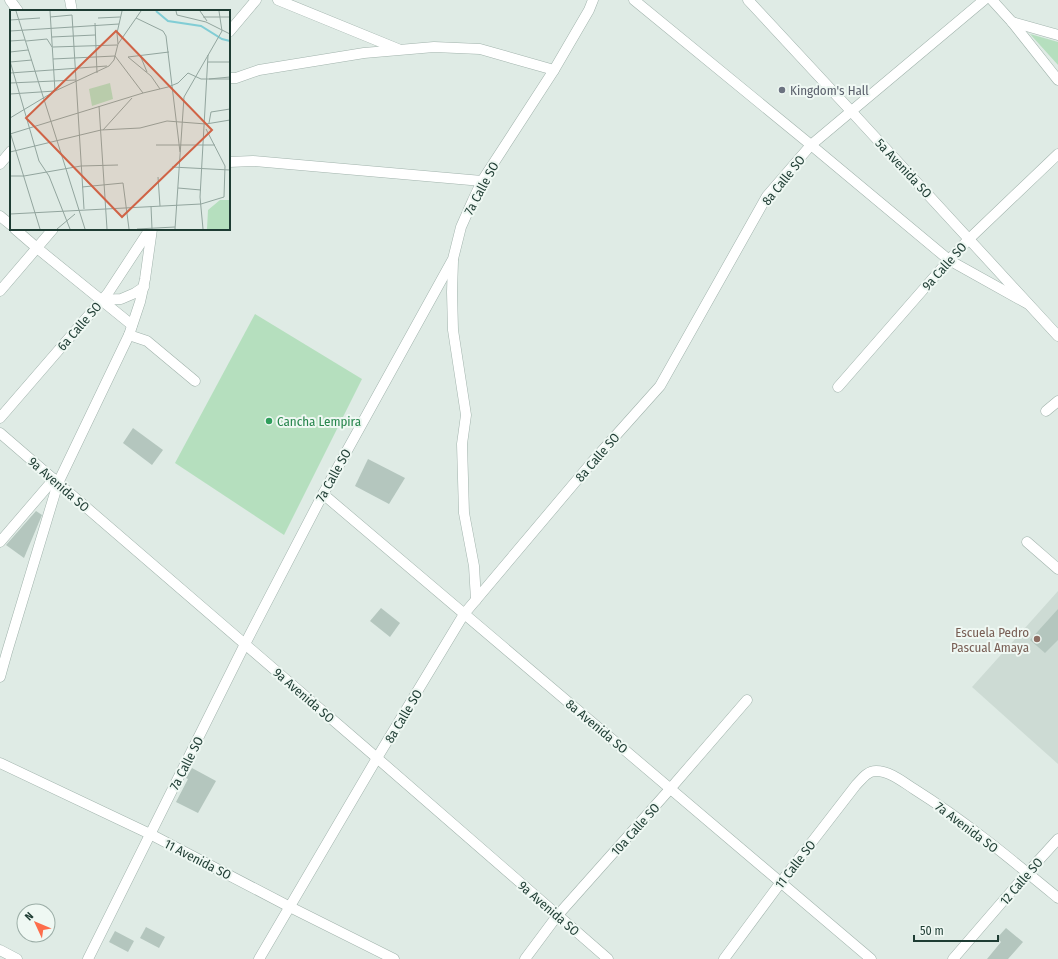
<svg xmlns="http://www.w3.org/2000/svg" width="1058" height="959" font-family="'Fira Sans Condensed',sans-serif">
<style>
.built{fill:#cddbd4}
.green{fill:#b5dfbe}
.building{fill:#b4c6be}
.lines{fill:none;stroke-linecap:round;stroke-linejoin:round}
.minor-casing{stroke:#a1b3ac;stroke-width:11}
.minor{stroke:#fff;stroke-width:10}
.worship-dot{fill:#6b7280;stroke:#eff8f3;stroke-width:1.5}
.leisure-dot{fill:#2e9e5b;stroke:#eff8f3;stroke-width:1.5}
.education-dot{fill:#8d6e63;stroke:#eff8f3;stroke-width:1.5}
.labels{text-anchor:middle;stroke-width:4;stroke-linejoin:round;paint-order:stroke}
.worship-label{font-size:13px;fill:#5b616d;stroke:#eff8f3;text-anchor:start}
.street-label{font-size:13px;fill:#1e3c33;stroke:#eff8f3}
.leisure-label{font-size:13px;fill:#27864d;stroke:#eff8f3;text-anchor:start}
.education-label{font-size:13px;fill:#785e54;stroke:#eff8f3;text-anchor:end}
.inset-river{fill:none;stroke:#81cdd5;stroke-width:2}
.inset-road{fill:none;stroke:#92a59e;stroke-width:1}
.view{fill:#d06346;fill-opacity:0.15;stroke:#d06346;stroke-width:2}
.inset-edge{fill:none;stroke:#1e3c33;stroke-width:2}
</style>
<rect width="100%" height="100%" fill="#dfebe5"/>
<!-- built -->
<path class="built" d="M 1058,591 L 1058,764 L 972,687 Z"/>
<!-- green -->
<g class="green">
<path d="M 1030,34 L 1058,42 L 1058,65 Z"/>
<path d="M 255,314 L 362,379 L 284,535 L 175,463 Z"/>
</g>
<!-- building -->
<g class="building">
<path d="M 133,428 L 163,450 L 152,465 L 123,443 Z"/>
<path d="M 368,459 L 405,478 L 389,504 L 355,486 Z"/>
<path d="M 36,511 L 42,515 L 24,558 L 6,545 Z"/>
<path d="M 381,608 L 400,623 L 390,637 L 370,621 Z"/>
<path d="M 1058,609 L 1058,640 L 1045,653 L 1030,640 Z"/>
<path d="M 192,768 L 216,781 L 198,813 L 176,802 L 188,779 L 186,778 Z"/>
<path d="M 146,927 L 165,937 L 159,948 L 140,938 Z"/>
<path d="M 1006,928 L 1023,942 L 1008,959 L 987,959 L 1001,942 L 997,938 Z"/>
<path d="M 115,931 L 134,941 L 128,952 L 109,942 Z"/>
</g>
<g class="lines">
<!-- minor casing -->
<g class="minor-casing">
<g id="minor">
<path d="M 10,0 L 18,11"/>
<path d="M 70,0 L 72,11"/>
<path d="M 278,0 L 398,49"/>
<path d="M 634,0 L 811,145 L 949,260 L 1028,304"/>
<path d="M 748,0 L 851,111 L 1058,336"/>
<path d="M 992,0 L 1012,22 L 1058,80"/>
<path d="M 1012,22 L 1058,35"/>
<path d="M 229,32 L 256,0"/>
<path d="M 229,78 L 236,78 L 259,70 L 364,53 L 434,47 L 480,49 L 554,70"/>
<path d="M 229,162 L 253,161 L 482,181"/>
<path d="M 0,164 L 11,151"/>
<path d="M 0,216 L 11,225"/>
<path d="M 15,229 L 37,248 L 132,325"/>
<path d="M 453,261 L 452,292 L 453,330 L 466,415 L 462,444 L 464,513 L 474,566 L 476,600"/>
<path d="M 0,291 L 53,229"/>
<path d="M 101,300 L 121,299 L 135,293 L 144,287"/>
<path d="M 129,335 L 147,341 L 195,381"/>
<path d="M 838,387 L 949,260 L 969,239 L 1058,154"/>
<path d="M 1046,411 L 1058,401"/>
<path d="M 0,418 L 108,293 L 150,229"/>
<path d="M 0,433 L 377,758 L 608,959"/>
<path d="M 323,494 L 871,959"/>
<path d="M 0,542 L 54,479"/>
<path d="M 1027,542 L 1058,569"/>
<path d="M 0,677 L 7,652 L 58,483 L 129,335 L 140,302 L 145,279 L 152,229"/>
<path d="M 0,763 L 150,834 L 290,907 L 394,959"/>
<path d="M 0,950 L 17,959"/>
<path d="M 88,959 L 245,644 L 323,494 L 453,259 L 461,227 L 473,200 L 482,181 L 554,70 L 589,10 L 593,0"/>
<path d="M 259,959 L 377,758 L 464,614 L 593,461 L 660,386 L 767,196 L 811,145 L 984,0"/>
<path d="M 525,959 L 557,916 L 670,789 L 747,700"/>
<path d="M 724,959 L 781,882 L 856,785 C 862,779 867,771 876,771 C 890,771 903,782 914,789 C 965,821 1012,860 1058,898"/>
<path d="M 953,959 L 1028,872 L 1058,839"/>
</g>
</g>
<!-- minor -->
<use href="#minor" class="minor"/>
</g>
<!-- markers -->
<circle class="worship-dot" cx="782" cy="90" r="4"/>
<circle class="leisure-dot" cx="269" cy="421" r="4"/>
<circle class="education-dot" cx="1037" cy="639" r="4"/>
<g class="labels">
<!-- worship labels -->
<g class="worship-label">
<text x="790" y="95">Kingdom's Hall</text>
</g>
<!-- street labels -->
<g class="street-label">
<text transform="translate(904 168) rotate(47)" y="5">5a Avenida SO</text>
<text transform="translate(783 180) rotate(-51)" y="5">8a Calle SO</text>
<text transform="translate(481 188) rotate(-62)" y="5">7a Calle SO</text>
<text transform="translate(944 266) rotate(-48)" y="5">9a Calle SO</text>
<text transform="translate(79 326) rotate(-49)" y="5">6a Calle SO</text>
<text transform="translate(597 457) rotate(-49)" y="5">8a Calle SO</text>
<text transform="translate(333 475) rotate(-61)" y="5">7a Calle SO</text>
<text transform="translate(59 484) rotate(41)" y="5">9a Avenida SO</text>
<text transform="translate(304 695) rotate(41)" y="5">9a Avenida SO</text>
<text transform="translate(403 716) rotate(-59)" y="5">8a Calle SO</text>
<text transform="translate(597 726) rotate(40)" y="5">8a Avenida SO</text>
<text transform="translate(186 763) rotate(-63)" y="5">7a Calle SO</text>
<text transform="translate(967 827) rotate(37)" y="5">7a Avenida SO</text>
<text transform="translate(635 829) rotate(-48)" y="5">10a Calle SO</text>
<text transform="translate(198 859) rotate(27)" y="5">11 Avenida SO</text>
<text transform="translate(795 864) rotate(-52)" y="5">11 Calle SO</text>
<text transform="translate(1021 881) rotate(-49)" y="5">12 Calle SO</text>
<text transform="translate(549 908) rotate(41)" y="5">9a Avenida SO</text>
</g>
<!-- leisure labels -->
<g class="leisure-label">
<text x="277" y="426">Cancha Lempira</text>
</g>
<!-- education labels -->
<g class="education-label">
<text x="1029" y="637">Escuela Pedro<tspan x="1029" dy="15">Pascual Amaya</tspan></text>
</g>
</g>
<!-- overview -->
<g transform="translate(10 10)">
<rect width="220" height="220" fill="#dfebe5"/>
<path d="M 100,73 L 103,89 L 82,96 L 79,79 ZM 210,190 L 220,190 L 220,219 L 197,219 L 198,200 Z" fill="#b5dfbe"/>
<path class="inset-river" d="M 146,1 L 158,11 L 191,16 L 212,29 L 220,31"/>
<path class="inset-road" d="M 6,1 L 75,219M 166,1 L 167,5 L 196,12 L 220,24M 190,1 L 197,11M 209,1 L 212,21M 40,7 L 62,5 L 74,199M 193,7 L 220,7M 88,8 L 110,7M 126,8 L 153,21 L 156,26 L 170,142M 0,10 L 30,8M 85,13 L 87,63M 0,21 L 109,14M 42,27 L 85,25M 0,31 L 15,30M 16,31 L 37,29 L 42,37M 108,34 L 107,23 L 112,1M 43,37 L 107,35M 0,42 L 18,40M 130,45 L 137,62M 43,49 L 105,46 L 133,83M 0,51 L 29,151 L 39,166 L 60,219M 0,52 L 22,50M 198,52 L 220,52M 0,63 L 97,56M 199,69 L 220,67M 0,73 L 66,70M 150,79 L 141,66 L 118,47 L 159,42M 0,84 L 45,81 L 40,1M 89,96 L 97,219M 0,108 L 45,81 L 99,56 L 104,50 L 108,34 L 131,1M 199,113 L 201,102 L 220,99M 196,119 L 215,156 L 214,187M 93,120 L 122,88M 0,122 L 30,219M 0,124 L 133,83 L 158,77 L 168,73 L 178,63 L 191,69 L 220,69M 146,135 L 205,135M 0,142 L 91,120 L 130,118 L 157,111 L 196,114 L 220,110M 162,157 L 220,160M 0,166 L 14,166 L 71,156 L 108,155M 148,167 L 150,196M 72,177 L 113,173 L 119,219M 168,178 L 191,180M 141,196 L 142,219M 0,204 L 191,194 L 214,187M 47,219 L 65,204M 127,219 L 165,217M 165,219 L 174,87 L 212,21M 193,219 L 190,187 L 198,45"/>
<path class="view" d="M 106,21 L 202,120 L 112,207 L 16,108 Z"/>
<rect width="220" height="220" class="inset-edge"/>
</g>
<!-- north arrow -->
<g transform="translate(36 923) rotate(314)"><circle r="19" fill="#eff8f3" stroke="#9bada6"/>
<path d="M0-3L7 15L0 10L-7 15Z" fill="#fd6d4b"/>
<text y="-6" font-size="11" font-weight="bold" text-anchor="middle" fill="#1e3c33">N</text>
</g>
<!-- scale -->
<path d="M914 935v6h84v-6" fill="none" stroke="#1e3c33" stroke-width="2"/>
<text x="920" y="935" font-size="12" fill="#1e3c33" stroke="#eff8f3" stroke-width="3" paint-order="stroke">50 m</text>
</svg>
